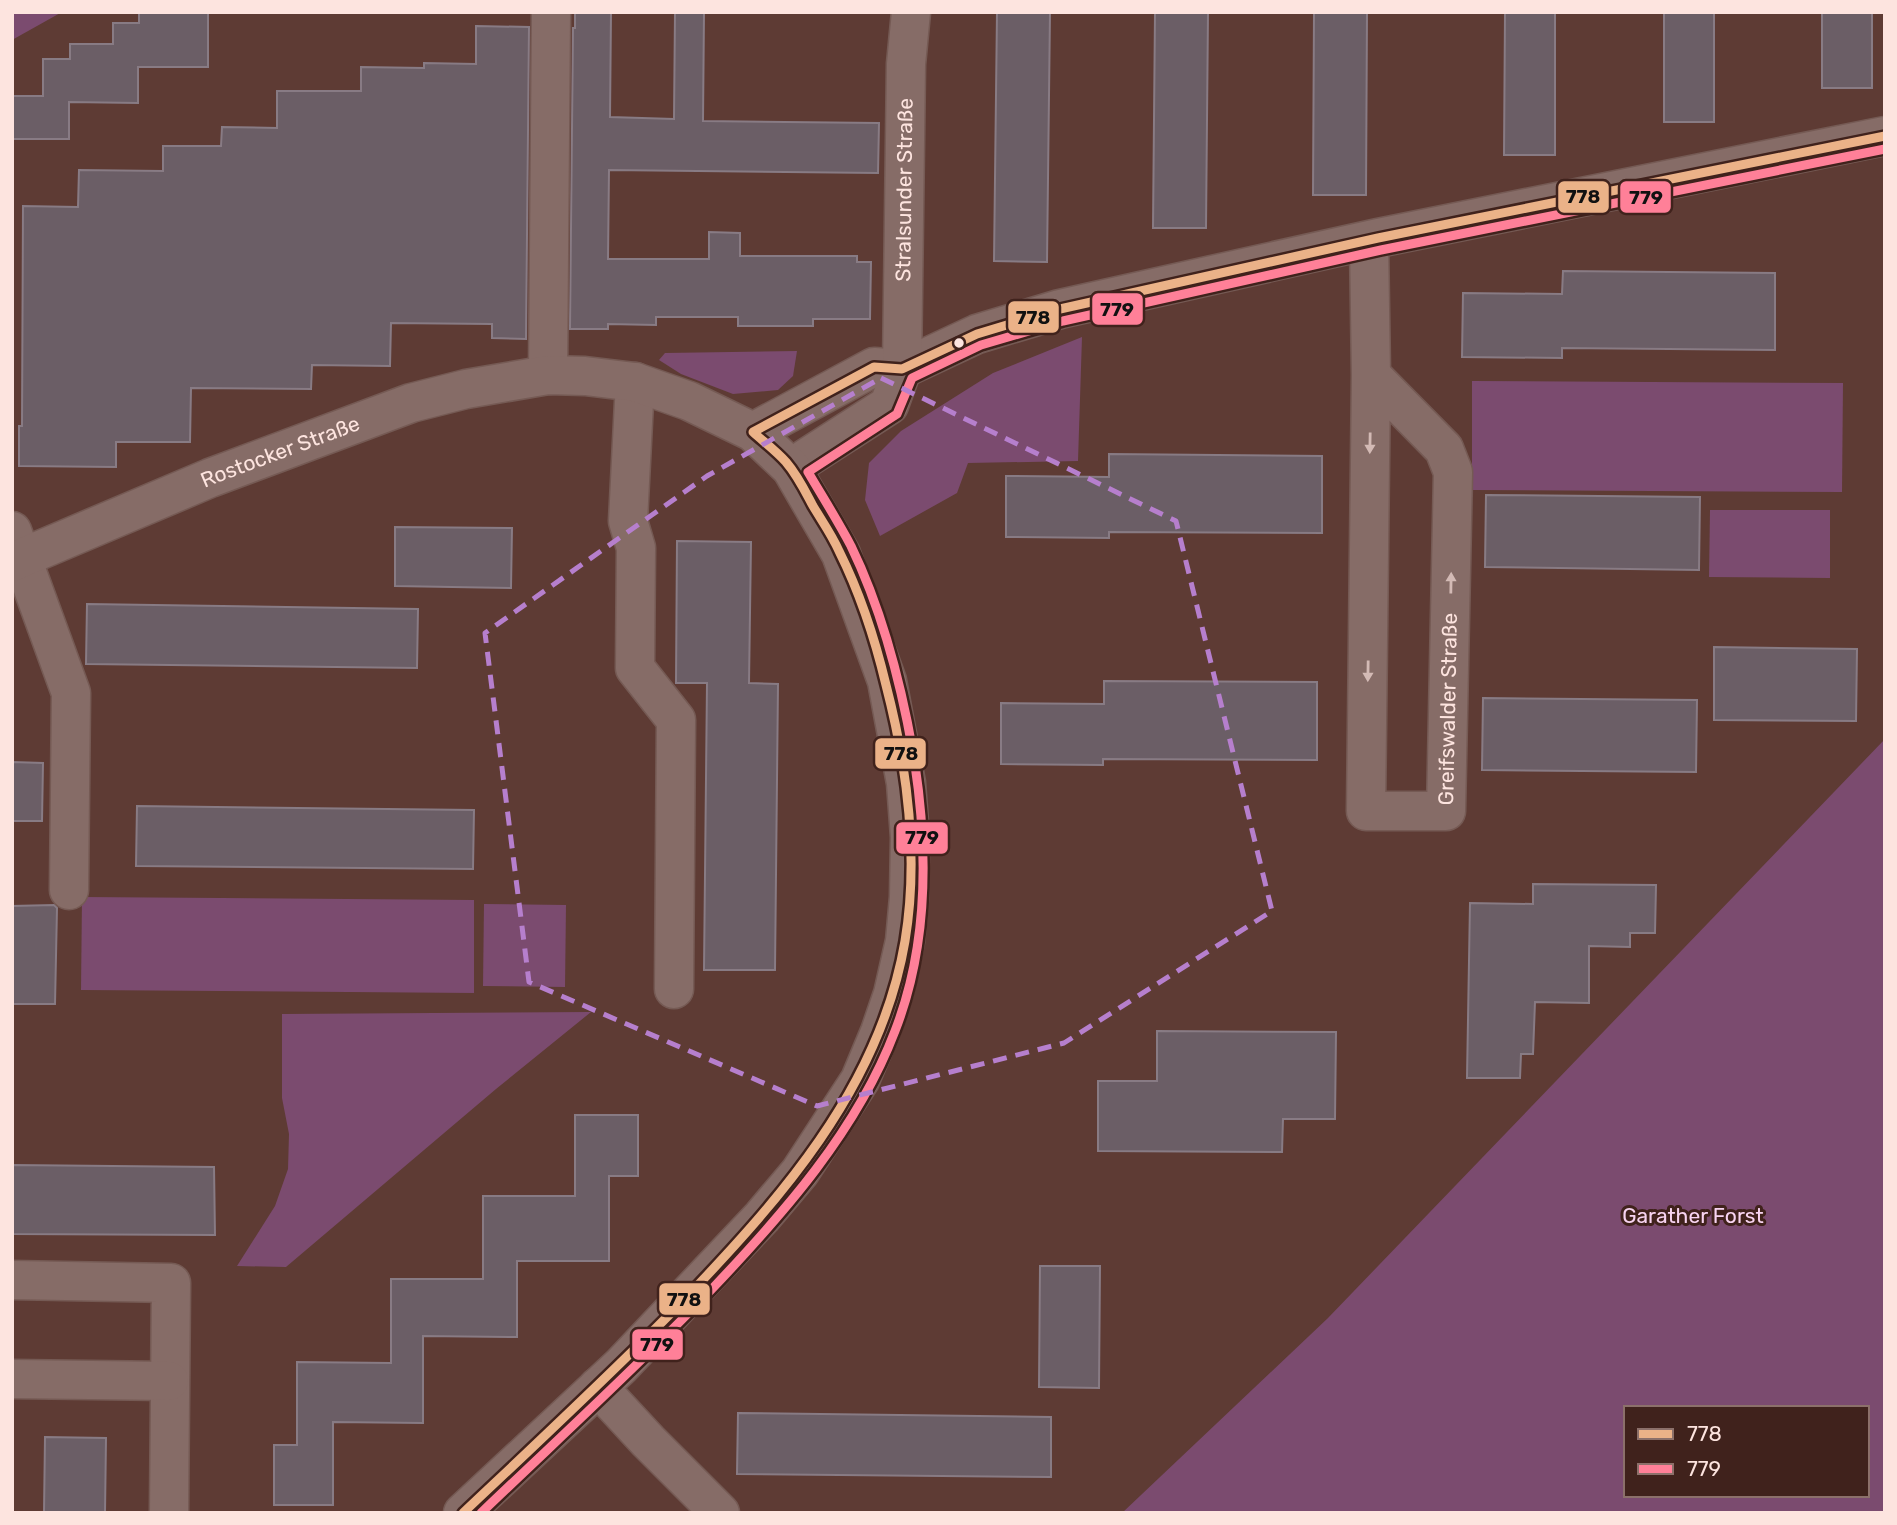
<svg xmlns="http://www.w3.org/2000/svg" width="1897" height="1525" font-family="Rubik,sans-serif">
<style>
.green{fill:#7b4b6f;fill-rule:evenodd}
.building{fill:#6b5e66;stroke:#887b84;stroke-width:2}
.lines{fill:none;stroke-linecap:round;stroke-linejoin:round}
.minor-casing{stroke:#755a54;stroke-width:41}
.minor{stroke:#866c67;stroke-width:38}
.bus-1-casing{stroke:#40221c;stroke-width:14}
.bus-2-casing{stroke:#40221c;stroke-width:14}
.bus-1{stroke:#ebb288;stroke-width:9}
.bus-2{stroke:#ff8098;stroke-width:9}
.oneway{fill:#d3bab5}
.marked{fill:none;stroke:#b67fcd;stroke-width:5;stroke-dasharray:14 9;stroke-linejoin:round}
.bus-dot{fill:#fde4df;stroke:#40221c;stroke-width:2.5}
.labels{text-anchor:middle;stroke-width:6;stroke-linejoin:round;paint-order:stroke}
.street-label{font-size:21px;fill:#fde4df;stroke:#40221c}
.park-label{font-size:21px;fill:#f8d4f1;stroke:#40221c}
.line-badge{stroke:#40221c;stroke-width:2.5}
.pale-badge-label{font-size:19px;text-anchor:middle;font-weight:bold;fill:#111}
</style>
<rect width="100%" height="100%" fill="#5e3b34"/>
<!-- green -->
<g class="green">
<path d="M 12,12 L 62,12 L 12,40 Z"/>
<path d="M 1082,337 L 1078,461 L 968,463 L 957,493 L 880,536 L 865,500 L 869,463 L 901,431 L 993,373 Z"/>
<path d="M 797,351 L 793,376 L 778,390 L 733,394 L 681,374 L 659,360 L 665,353 Z"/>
<path d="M 1472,381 L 1843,383 L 1842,492 L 1472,490 Z"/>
<path d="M 1710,510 L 1830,510 L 1830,578 L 1709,577 Z"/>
<path d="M 1885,739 L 1885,1513 L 1122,1513 L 1328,1318 ZM 1626,1408 L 1867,1408 L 1867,1495 L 1626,1495 Z"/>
<path d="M 82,897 L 474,900 L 474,993 L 81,990 Z"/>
<path d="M 484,904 L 566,905 L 565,987 L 483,986 Z"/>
<path d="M 591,1012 L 496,1089 L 286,1267 L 237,1266 L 275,1206 L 288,1169 L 289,1134 L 282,1098 L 282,1014 Z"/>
</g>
<!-- building -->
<g class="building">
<path d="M 139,12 L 208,12 L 208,67 L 138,67 L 138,103 L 69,102 L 69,139 L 12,139 L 12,96 L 43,96 L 43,59 L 70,59 L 70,44 L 113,44 L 113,23 L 139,23 Z"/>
<path d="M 575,12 L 611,12 L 610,117 L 674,119 L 675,12 L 704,12 L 703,121 L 879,123 L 878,173 L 609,170 L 608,259 L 709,259 L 709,232 L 740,233 L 740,256 L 857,256 L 857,262 L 871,262 L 870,319 L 813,319 L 813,326 L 738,326 L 738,317 L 656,317 L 656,325 L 608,324 L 608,329 L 570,329 L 573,28 L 575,28 Z"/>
<path d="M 997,12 L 1050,12 L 1047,262 L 994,261 Z"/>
<path d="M 1155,12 L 1208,12 L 1206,228 L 1153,228 Z"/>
<path d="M 1314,12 L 1367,12 L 1366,195 L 1313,195 Z"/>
<path d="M 1505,12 L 1555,12 L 1555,155 L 1504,155 Z"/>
<rect x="1664" y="12" width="50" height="110"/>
<rect x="1822" y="12" width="50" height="76"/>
<path d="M 476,26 L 529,27 L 526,339 L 492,338 L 492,324 L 391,323 L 390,366 L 312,365 L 311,389 L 191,388 L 190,442 L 116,442 L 116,467 L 19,466 L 19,426 L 22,426 L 23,206 L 78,207 L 79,170 L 163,171 L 163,146 L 221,146 L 222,127 L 277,128 L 277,91 L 361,91 L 361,67 L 424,68 L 424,63 L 476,64 Z"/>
<path d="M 1563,271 L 1775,273 L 1775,350 L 1562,348 L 1562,358 L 1462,357 L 1463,293 L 1562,294 Z"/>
<path d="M 1109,454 L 1322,456 L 1322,533 L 1109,532 L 1109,538 L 1006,537 L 1006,476 L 1109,477 Z"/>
<path d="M 1486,495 L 1700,497 L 1699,570 L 1485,567 Z"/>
<path d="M 395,527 L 512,528 L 511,588 L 395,586 Z"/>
<path d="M 677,541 L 751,542 L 749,683 L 778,684 L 775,970 L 704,970 L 707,683 L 676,683 Z"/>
<path d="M 87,604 L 418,609 L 417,668 L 86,664 Z"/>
<path d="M 1714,647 L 1857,649 L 1856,721 L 1714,720 Z"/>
<path d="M 1104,681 L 1317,682 L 1317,760 L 1103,759 L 1103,765 L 1001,764 L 1001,703 L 1104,704 Z"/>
<path d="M 1483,698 L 1697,700 L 1696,772 L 1482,770 Z"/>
<path d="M 12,762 L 43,763 L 42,821 L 12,821 Z"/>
<path d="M 137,806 L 474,810 L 473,869 L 136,866 Z"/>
<path d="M 1533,884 L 1656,885 L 1655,933 L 1630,933 L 1630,947 L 1589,946 L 1589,1003 L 1535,1002 L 1533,1054 L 1521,1054 L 1520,1078 L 1467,1078 L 1470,903 L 1533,904 Z"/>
<path d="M 54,905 L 57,908 L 55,1004 L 12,1004 L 12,906 Z"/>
<path d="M 1157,1031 L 1336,1032 L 1335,1119 L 1283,1119 L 1282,1152 L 1098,1151 L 1098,1081 L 1157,1081 Z"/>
<path d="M 575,1115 L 638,1115 L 638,1176 L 609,1176 L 609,1261 L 517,1261 L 517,1337 L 423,1336 L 423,1423 L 333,1422 L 333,1505 L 274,1505 L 274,1445 L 297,1445 L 297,1362 L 391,1363 L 391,1279 L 483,1279 L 483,1196 L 575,1196 Z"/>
<path d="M 12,1165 L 214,1167 L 215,1235 L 12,1234 Z"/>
<path d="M 1040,1266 L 1100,1266 L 1099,1388 L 1039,1387 Z"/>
<path d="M 738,1413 L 1051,1417 L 1051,1477 L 737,1474 Z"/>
<path d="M 45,1437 L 106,1438 L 105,1513 L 44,1513 Z"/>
</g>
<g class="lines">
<!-- minor casing -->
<g class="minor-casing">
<g id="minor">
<path id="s1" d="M 1369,242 L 1371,375 L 1366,811 L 1446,811 L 1453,472 L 1444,449 L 1371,375"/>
<path d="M 548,375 L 551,12"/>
<path d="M 635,382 L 628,521 L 636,548 L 635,668 L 676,720 L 674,989"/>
<path d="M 753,432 L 874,367 L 902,369 L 977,334 L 1060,309 L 1378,238 L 1885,136"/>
<path id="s2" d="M 791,468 L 889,405 L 902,369 L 906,64 L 911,12"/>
<path d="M 12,531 L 71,693 L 69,890"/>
<path id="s3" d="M 12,562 L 210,478 L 411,403 L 466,389 L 548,375 L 585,376 L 635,382 L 689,401 L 753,432 L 791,468 L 841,554 L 887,681 L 906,783 L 910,837 L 909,897 L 905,941 L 893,994 L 880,1032 L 860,1080 L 800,1172 L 762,1217 L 621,1366 L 463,1513"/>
<path d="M 12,1280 L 171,1283 L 169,1513"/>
<path d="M 12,1379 L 169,1381"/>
<path d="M 598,1387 L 648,1441 L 720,1513"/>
</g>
</g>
<!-- minor -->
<use href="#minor" class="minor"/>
<!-- bus-1 casing -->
<g class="bus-1-casing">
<path id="bus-1" d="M 463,1513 C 535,1445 608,1377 677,1307 C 778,1202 880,1089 905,941 C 919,857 907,766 886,685 C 875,639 860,593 839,551 C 832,535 822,521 813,506 C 805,491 798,476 786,462 C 776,451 764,442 753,432 L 874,367 L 902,369 L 977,334 L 1060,309 L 1378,238 L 1885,136"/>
</g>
<!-- bus-2 casing -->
<g class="bus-2-casing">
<path id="bus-2" d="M 481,1513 C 558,1439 637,1367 711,1290 C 783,1214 857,1131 895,1031 C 929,944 928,843 913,752 C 901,684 881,608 851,546 C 838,521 822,496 808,472 L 897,414 L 912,378 L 981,345 L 1063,321 L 1381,250 L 1885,149"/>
</g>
<!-- bus-1 -->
<use href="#bus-1" class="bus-1"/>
<!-- bus-2 -->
<use href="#bus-2" class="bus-2"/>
</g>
<!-- one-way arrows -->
<defs><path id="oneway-solid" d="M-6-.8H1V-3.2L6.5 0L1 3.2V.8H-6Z" transform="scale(1.75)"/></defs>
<g class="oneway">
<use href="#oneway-solid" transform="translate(1370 443) rotate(91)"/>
<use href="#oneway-solid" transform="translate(1451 583) rotate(-89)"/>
<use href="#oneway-solid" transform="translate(1368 671) rotate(91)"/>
</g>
<!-- marked area -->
<path class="marked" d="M 881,378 L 1176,521 L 1272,911 L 1064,1043 L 817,1106 L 529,982 L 485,633 L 707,476 Z"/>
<!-- markers -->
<circle class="bus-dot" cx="959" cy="343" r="6"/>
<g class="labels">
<!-- street labels -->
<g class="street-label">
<text dy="7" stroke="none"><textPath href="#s2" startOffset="334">Stralsunder Straße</textPath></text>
<text dy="7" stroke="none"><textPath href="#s3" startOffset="290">Rostocker Straße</textPath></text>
<text dy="7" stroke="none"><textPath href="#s1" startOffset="751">Greifswalder Straße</textPath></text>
</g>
<!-- park labels -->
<g class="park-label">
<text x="1693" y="1223">Garather Forst</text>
</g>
</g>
<g class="line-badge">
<rect x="1557" y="180" width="53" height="34" rx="7" fill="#ebb288"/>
<rect x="1619" y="180" width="53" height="34" rx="7" fill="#ff8098"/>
<rect x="1091" y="292" width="53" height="34" rx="7" fill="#ff8098"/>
<rect x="1007" y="300" width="53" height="34" rx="7" fill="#ebb288"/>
<rect x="874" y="737" width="53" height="33" rx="7" fill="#ebb288"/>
<rect x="895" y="821" width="54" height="34" rx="7" fill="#ff8098"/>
<rect x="658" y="1282" width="53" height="34" rx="7" fill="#ebb288"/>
<rect x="631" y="1328" width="53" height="33" rx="7" fill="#ff8098"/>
</g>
<g class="pale-badge-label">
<text x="1583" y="203">778</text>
<text x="1646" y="204">779</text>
<text x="1117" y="316">779</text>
<text x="1033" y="324">778</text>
<text x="901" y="760">778</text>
<text x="922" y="844">779</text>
<text x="684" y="1306">778</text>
<text x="657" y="1351">779</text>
</g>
<!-- border -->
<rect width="1897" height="1525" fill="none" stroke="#fde4df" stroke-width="28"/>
<!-- legend -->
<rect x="1624" y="1406" width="245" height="91" fill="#40221c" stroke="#8c706a" stroke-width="2"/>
<rect x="1638" y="1429" width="35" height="10" fill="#ebb288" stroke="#8c706a" stroke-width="2"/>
<text x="1687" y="1441" font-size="21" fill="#fde4df">778</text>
<rect x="1638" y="1464" width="35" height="10" fill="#ff8098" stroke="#8c706a" stroke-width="2"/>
<text x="1687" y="1476" font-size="21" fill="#fde4df">779</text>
</svg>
